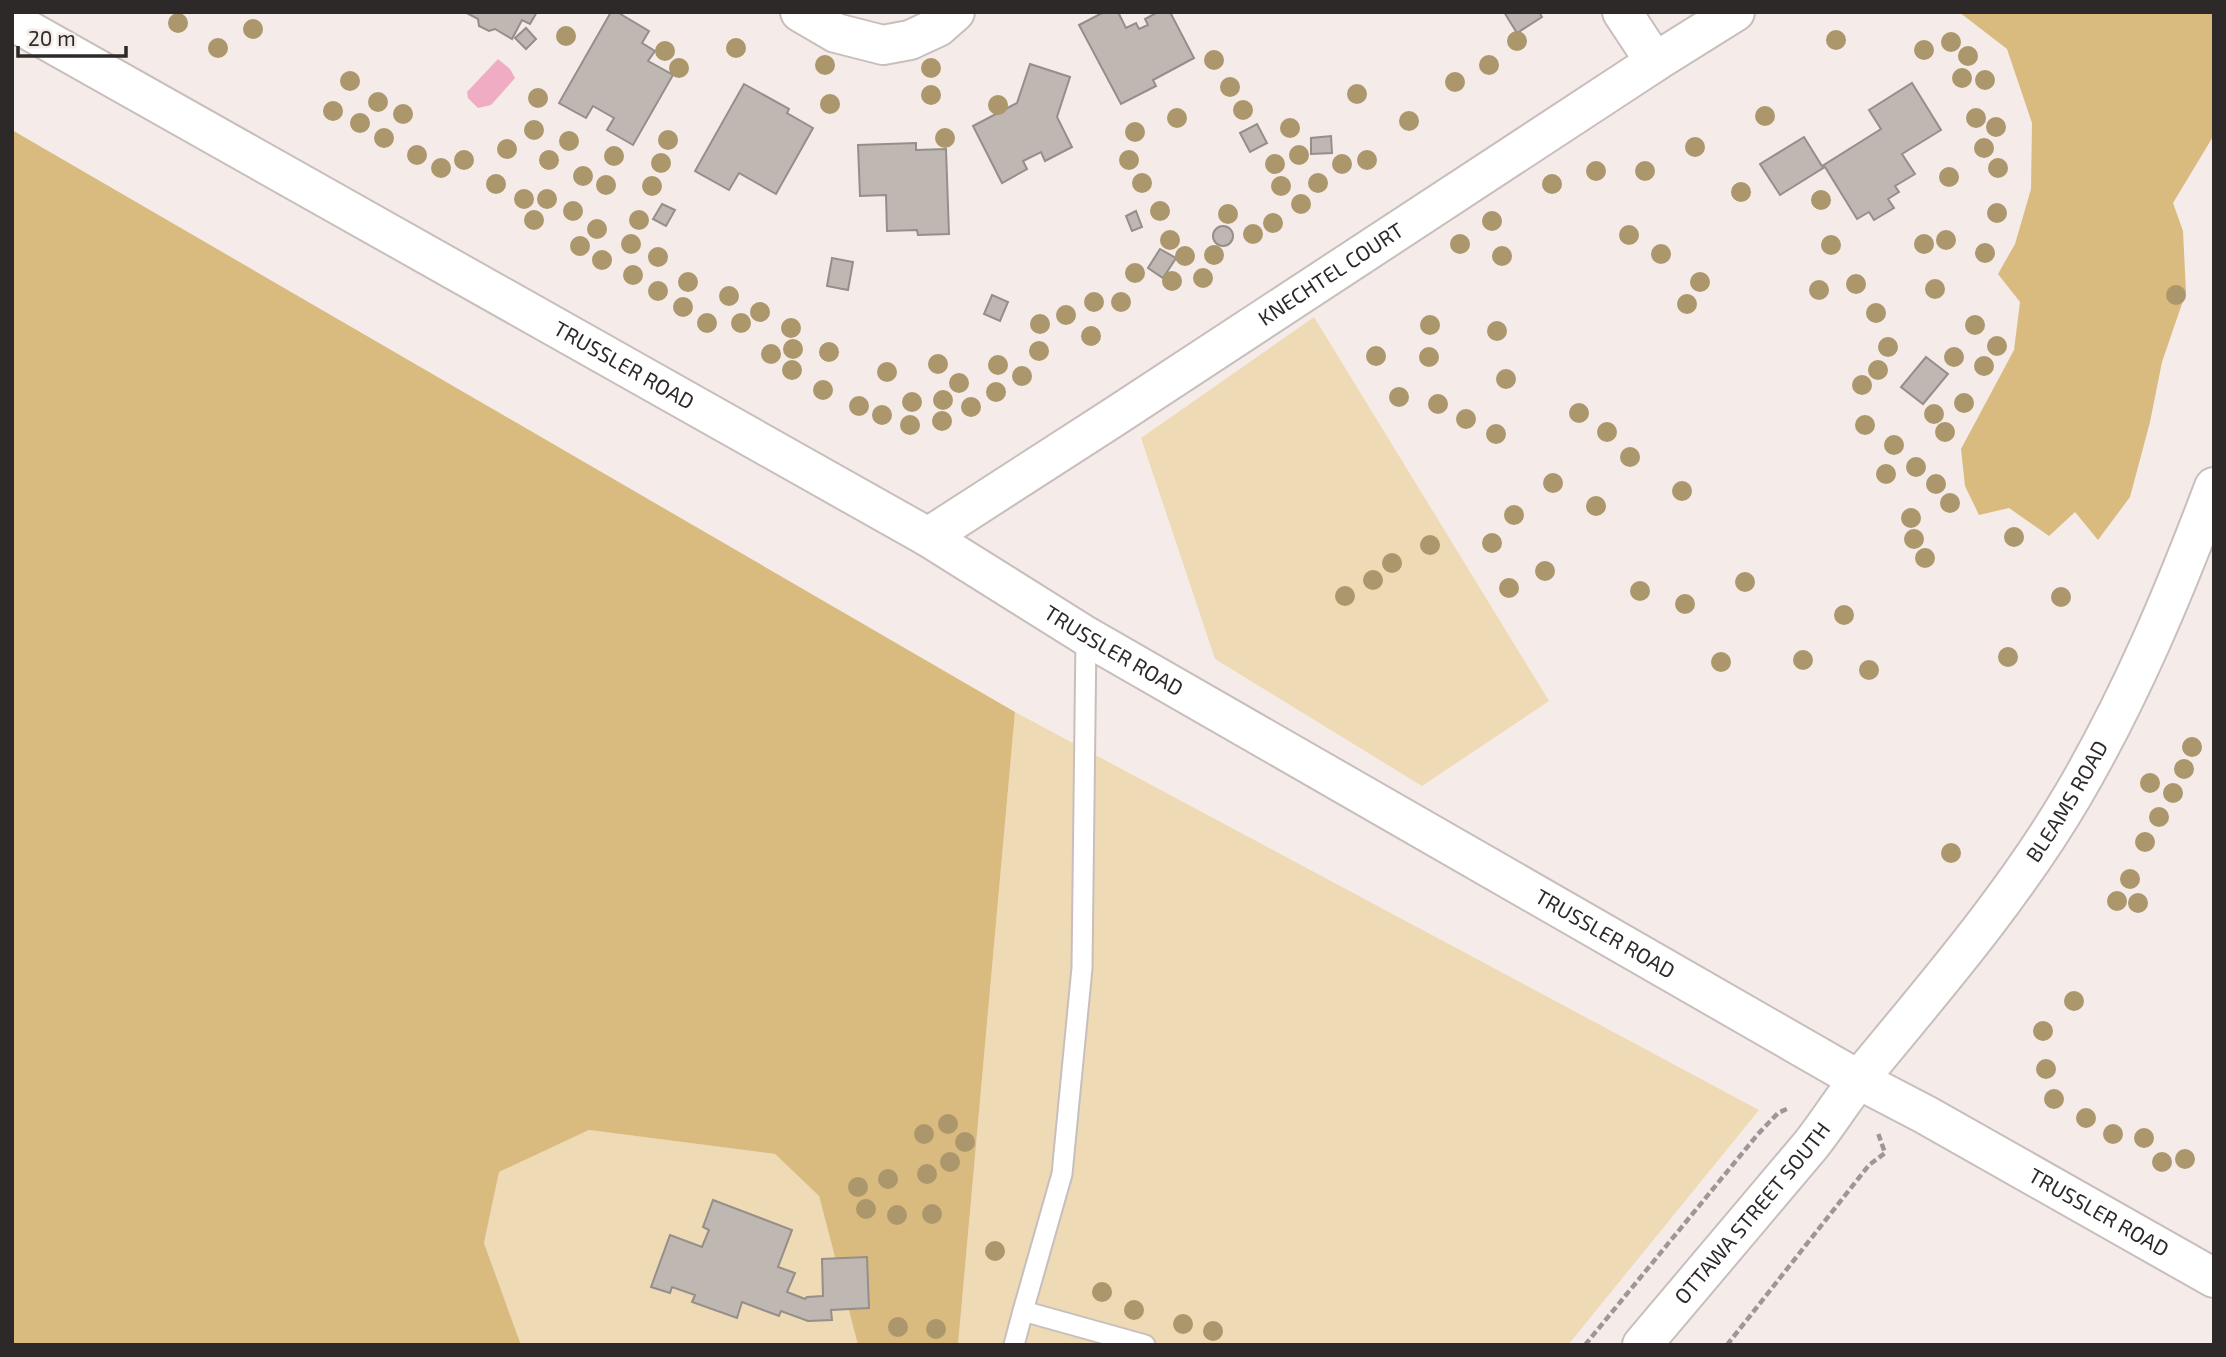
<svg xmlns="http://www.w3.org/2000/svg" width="2226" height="1357" font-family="'Exo 2',sans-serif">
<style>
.green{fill:#eedbb5}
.forest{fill:#d9bb7f}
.water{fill:#f0acc2}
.building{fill:#bfb8b2;stroke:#958e89;stroke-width:2}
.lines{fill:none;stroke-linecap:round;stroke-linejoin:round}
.lane-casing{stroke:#c8bebb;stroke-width:23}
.street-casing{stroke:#c8bebb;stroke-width:42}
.secondary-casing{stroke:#c8bebb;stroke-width:42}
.path{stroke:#9e9795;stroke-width:4.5;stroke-dasharray:7 3.5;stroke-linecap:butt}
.lane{stroke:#fff;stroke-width:19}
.street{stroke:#fff;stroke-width:38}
.secondary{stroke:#fff;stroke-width:38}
.tree{fill:#ab976b}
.labels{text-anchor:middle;stroke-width:7;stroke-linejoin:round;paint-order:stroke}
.street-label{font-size:21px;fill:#2d2928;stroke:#f5ebe8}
</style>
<rect width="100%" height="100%" fill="#f5ebe8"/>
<!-- green -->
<g class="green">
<path d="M 1314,317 L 1549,701 L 1422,786 L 1215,659 L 1141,438 Z"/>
<path d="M 1015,712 L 1759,1110 L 1568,1345 L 958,1345 Z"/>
<path d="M 589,1130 L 775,1154 L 819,1196 L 858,1345 L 521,1345 L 484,1243 L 499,1171 Z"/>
</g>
<!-- forest -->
<g class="forest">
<path d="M 1959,12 L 2214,12 L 2214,135 L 2173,203 L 2183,231 L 2186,292 L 2162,362 L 2150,422 L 2130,497 L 2098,540 L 2075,512 L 2049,536 L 2009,508 L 1979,515 L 1965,486 L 1961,449 L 2014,350 L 2020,302 L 1998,274 L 2015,244 L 2031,189 L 2032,123 L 2007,49 Z"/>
<path d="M 12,130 L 1015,712 L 958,1345 L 858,1345 L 819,1196 L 775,1154 L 589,1130 L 499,1172 L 484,1243 L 521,1345 L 12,1345 Z"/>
</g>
<!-- water -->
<path class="water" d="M 498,59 L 510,69 L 515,78 L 491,105 L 478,108 L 468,98 L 467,92 Z"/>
<!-- building -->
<g class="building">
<path d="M 465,12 L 537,12 L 530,24 L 522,20 L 512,39 L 495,29 L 489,31 L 479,26 L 478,19 Z"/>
<path d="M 611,12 L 617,12 L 649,31 L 642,43 L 655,51 L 648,61 L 673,75 L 633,145 L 607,130 L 614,118 L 593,106 L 586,118 L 559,103 Z"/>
<path d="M 1104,12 L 1118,12 L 1126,28 L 1136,23 L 1139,29 L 1148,25 L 1145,19 L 1158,12 L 1170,12 L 1194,58 L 1153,80 L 1156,86 L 1121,104 L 1079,25 Z"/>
<path d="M 1504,12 L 1539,12 L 1542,17 L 1517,33 Z"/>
<path d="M 526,28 L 536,39 L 526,49 L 515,38 Z"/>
<path d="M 1030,64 L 1070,77 L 1057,117 L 1072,147 L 1045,161 L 1041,152 L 1023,161 L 1027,169 L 1002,183 L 973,126 L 1017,103 Z"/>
<path d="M 1912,83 L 1941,130 L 1902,154 L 1915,174 L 1895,186 L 1899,192 L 1888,199 L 1894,208 L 1874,220 L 1869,212 L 1857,219 L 1825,167 L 1780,195 L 1760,164 L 1804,137 L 1822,166 L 1881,129 L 1869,110 Z"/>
<path d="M 744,84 L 789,109 L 787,113 L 813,128 L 776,194 L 739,173 L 729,190 L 695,171 Z"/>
<path d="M 1257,124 L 1267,143 L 1250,152 L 1240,133 Z"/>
<path d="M 1331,136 L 1332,153 L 1311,154 L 1311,138 Z"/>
<path d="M 916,143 L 916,150 L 946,149 L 949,234 L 918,235 L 917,230 L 887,231 L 886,195 L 860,196 L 858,145 Z"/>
<path d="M 662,204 L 675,210 L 666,226 L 653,219 Z"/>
<path d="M 1136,211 L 1142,227 L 1132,231 L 1126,216 Z"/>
<circle cx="1223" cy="236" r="10"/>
<path d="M 1160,249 L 1176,258 L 1163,278 L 1148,268 Z"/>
<path d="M 832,258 L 853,262 L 848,290 L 827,286 Z"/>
<path d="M 992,295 L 1008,302 L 1000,321 L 984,314 Z"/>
<path d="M 1926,357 L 1948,374 L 1923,404 L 1901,387 Z"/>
<path d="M 713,1200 L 792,1230 L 778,1267 L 795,1273 L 787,1292 L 805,1299 L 807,1297 L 823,1296 L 822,1259 L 867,1257 L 869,1308 L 831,1310 L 832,1320 L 808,1321 L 781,1311 L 779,1316 L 742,1302 L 737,1318 L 692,1302 L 695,1295 L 672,1287 L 670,1293 L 651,1287 L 670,1235 L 702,1247 L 709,1230 L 703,1227 Z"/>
</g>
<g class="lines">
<!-- lane casing -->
<g class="lane-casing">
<g id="lane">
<path d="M 1023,1311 L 1062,1174 L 1082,968 L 1086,636"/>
<path d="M 1014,1345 L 1023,1311 L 1145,1345"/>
</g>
</g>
<!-- street casing -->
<g class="street-casing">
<g id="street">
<path d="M 800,12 L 836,33 L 883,45 L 910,40 L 938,27 L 955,12"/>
<path d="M 1622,12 L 1655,62"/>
<path id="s1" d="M 928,537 L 1114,417 L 1655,62 L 1735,12"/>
</g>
</g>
<!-- secondary casing -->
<g class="secondary-casing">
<g id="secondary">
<path id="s2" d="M 12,21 L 928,537 L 1086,636 L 1859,1080 L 1926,1115 L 2214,1278"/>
<path id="s3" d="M 1642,1345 C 1698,1279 1754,1213 1810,1146 C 1827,1125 1842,1100 1860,1078 C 1935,987 2013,897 2073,795 C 2131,696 2174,593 2214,487"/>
</g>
</g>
<!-- path -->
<g class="path">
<path d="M 1585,1345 L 1758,1134 L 1778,1113 L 1789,1108"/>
<path d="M 1727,1345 L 1869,1165 L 1885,1153 L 1878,1133"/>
</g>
<!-- lane -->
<use href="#lane" class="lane"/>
<!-- street -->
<use href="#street" class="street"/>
<!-- secondary -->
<use href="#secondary" class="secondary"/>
</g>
<!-- trees -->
<g class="tree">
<circle cx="178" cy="23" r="10"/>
<circle cx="253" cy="29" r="10"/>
<circle cx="566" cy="36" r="10"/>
<circle cx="1836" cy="40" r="10"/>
<circle cx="1517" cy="41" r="10"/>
<circle cx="1951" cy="42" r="10"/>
<circle cx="218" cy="48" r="10"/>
<circle cx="736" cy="48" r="10"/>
<circle cx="1924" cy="50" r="10"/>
<circle cx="665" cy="51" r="10"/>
<circle cx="1968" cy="56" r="10"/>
<circle cx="1214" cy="60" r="10"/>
<circle cx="825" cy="65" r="10"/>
<circle cx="1489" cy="65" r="10"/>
<circle cx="679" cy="68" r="10"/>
<circle cx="931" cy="68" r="10"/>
<circle cx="1962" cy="78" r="10"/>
<circle cx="1985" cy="80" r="10"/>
<circle cx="350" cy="81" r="10"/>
<circle cx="1455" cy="82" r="10"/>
<circle cx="1230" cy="87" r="10"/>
<circle cx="1357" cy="94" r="10"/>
<circle cx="931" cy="95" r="10"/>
<circle cx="538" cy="98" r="10"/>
<circle cx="378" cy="102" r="10"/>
<circle cx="830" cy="104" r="10"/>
<circle cx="998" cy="105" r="10"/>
<circle cx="1243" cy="110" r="10"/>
<circle cx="333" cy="111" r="10"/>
<circle cx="403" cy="114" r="10"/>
<circle cx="1765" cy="116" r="10"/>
<circle cx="1177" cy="118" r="10"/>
<circle cx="1976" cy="118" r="10"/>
<circle cx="1409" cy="121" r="10"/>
<circle cx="360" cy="123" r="10"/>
<circle cx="1996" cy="127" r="10"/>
<circle cx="1290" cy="128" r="10"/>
<circle cx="534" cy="130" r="10"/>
<circle cx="1135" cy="132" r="10"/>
<circle cx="384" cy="138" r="10"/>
<circle cx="945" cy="138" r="10"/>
<circle cx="668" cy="140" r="10"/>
<circle cx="569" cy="141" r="10"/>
<circle cx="1695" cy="147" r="10"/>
<circle cx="1984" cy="148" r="10"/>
<circle cx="507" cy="149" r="10"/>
<circle cx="417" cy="155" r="10"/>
<circle cx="1299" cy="155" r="10"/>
<circle cx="614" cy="156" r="10"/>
<circle cx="464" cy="160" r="10"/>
<circle cx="549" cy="160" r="10"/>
<circle cx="1129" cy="160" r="10"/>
<circle cx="1367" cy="160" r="10"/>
<circle cx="661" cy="163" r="10"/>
<circle cx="1275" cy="164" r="10"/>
<circle cx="1342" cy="164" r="10"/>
<circle cx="441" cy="168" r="10"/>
<circle cx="1998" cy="168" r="10"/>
<circle cx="1596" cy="171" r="10"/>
<circle cx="1645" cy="171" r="10"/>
<circle cx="583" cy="176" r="10"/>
<circle cx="1949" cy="177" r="10"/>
<circle cx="1142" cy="183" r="10"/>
<circle cx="1318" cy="183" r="10"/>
<circle cx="496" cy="184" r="10"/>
<circle cx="1552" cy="184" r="10"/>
<circle cx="606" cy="185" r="10"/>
<circle cx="652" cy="186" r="10"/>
<circle cx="1281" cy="186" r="10"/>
<circle cx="1741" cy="192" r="10"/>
<circle cx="524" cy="199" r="10"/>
<circle cx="547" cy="199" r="10"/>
<circle cx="1821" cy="200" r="10"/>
<circle cx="1301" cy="204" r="10"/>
<circle cx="573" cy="211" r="10"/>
<circle cx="1160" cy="211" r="10"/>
<circle cx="1997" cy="213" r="10"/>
<circle cx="1228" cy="214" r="10"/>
<circle cx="534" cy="220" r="10"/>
<circle cx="639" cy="220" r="10"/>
<circle cx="1492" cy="221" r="10"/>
<circle cx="1273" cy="223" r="10"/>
<circle cx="597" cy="229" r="10"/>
<circle cx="1253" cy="234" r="10"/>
<circle cx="1629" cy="235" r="10"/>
<circle cx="1170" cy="240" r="10"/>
<circle cx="1946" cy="240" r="10"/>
<circle cx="631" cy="244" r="10"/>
<circle cx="1460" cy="244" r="10"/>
<circle cx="1924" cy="244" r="10"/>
<circle cx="1831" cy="245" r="10"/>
<circle cx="580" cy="246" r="10"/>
<circle cx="1985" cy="253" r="10"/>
<circle cx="1661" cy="254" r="10"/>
<circle cx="1214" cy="255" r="10"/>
<circle cx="1185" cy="256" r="10"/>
<circle cx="1502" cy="256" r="10"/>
<circle cx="658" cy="257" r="10"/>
<circle cx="602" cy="260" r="10"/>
<circle cx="1135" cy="273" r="10"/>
<circle cx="633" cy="275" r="10"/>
<circle cx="1203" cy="278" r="10"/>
<circle cx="1172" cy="281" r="10"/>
<circle cx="688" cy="282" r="10"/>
<circle cx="1700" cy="282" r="10"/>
<circle cx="1856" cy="284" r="10"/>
<circle cx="1935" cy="289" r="10"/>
<circle cx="1819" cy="290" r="10"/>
<circle cx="658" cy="291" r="10"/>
<circle cx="2176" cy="295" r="10"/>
<circle cx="729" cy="296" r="10"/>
<circle cx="1094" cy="302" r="10"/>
<circle cx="1121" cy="302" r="10"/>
<circle cx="1687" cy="304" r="10"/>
<circle cx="683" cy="307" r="10"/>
<circle cx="760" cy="312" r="10"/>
<circle cx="1876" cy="313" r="10"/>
<circle cx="1066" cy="315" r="10"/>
<circle cx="707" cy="323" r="10"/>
<circle cx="741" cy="323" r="10"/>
<circle cx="1040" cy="324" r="10"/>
<circle cx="1430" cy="325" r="10"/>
<circle cx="1975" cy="325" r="10"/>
<circle cx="791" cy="328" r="10"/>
<circle cx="1497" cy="331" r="10"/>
<circle cx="1091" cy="336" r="10"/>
<circle cx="1997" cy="346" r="10"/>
<circle cx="1888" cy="347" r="10"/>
<circle cx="793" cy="349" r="10"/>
<circle cx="1039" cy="351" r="10"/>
<circle cx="829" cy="352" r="10"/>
<circle cx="771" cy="354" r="10"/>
<circle cx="1376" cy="356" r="10"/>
<circle cx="1429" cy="357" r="10"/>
<circle cx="1954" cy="357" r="10"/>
<circle cx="938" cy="364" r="10"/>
<circle cx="998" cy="365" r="10"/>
<circle cx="1984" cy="366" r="10"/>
<circle cx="792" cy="370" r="10"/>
<circle cx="1878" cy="370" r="10"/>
<circle cx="887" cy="372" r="10"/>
<circle cx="1022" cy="376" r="10"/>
<circle cx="1506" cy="379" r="10"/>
<circle cx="959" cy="383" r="10"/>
<circle cx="1862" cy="385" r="10"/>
<circle cx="823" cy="390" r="10"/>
<circle cx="996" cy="392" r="10"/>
<circle cx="1399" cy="397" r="10"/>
<circle cx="943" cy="400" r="10"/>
<circle cx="912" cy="402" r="10"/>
<circle cx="1964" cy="403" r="10"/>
<circle cx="1438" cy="404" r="10"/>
<circle cx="859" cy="406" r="10"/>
<circle cx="971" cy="407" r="10"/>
<circle cx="1579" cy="413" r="10"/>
<circle cx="1934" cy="414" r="10"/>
<circle cx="882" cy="415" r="10"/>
<circle cx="1466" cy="419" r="10"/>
<circle cx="942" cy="421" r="10"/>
<circle cx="910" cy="425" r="10"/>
<circle cx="1865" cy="425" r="10"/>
<circle cx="1607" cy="432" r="10"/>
<circle cx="1945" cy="432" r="10"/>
<circle cx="1496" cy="434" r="10"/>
<circle cx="1894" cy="445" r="10"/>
<circle cx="1630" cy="457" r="10"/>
<circle cx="1916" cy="467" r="10"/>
<circle cx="1886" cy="474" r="10"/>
<circle cx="1553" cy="483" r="10"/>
<circle cx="1936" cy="484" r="10"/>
<circle cx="1682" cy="491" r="10"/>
<circle cx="1950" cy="503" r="10"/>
<circle cx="1596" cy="506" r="10"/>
<circle cx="1514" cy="515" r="10"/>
<circle cx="1911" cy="518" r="10"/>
<circle cx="2014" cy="537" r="10"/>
<circle cx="1914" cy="539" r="10"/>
<circle cx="1492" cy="543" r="10"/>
<circle cx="1430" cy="545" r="10"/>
<circle cx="1925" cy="558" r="10"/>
<circle cx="1392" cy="563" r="10"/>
<circle cx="1545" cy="571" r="10"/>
<circle cx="1373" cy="580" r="10"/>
<circle cx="1745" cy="582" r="10"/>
<circle cx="1509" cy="588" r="10"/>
<circle cx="1640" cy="591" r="10"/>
<circle cx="1345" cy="596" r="10"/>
<circle cx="2061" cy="597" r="10"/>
<circle cx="1685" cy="604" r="10"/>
<circle cx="1844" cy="615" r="10"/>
<circle cx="2008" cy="657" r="10"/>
<circle cx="1803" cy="660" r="10"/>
<circle cx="1721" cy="662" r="10"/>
<circle cx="1869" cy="670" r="10"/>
<circle cx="2192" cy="747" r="10"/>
<circle cx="2184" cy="769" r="10"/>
<circle cx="2150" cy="783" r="10"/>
<circle cx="2173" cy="793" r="10"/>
<circle cx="2159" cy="817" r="10"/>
<circle cx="2145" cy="842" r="10"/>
<circle cx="1951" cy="853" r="10"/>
<circle cx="2130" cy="879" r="10"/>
<circle cx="2117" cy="901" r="10"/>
<circle cx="2138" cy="903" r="10"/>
<circle cx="2074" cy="1001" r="10"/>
<circle cx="2043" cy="1031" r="10"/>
<circle cx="2046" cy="1069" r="10"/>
<circle cx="2054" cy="1099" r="10"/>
<circle cx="2086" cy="1118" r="10"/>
<circle cx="948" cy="1124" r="10"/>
<circle cx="924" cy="1134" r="10"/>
<circle cx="2113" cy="1134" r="10"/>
<circle cx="2144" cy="1138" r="10"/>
<circle cx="965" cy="1142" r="10"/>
<circle cx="2185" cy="1159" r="10"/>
<circle cx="950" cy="1162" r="10"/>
<circle cx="2162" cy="1162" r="10"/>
<circle cx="927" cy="1174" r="10"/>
<circle cx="888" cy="1179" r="10"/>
<circle cx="858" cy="1187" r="10"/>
<circle cx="866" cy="1209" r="10"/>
<circle cx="932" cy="1214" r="10"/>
<circle cx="897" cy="1215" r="10"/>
<circle cx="995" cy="1251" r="10"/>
<circle cx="1102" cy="1292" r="10"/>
<circle cx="1134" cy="1310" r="10"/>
<circle cx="1183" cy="1324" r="10"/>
<circle cx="898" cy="1327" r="10"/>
<circle cx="936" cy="1329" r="10"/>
<circle cx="1213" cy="1331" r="10"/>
</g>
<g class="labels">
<!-- street labels -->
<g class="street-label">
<text dy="7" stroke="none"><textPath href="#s1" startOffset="481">KNECHTEL COURT</textPath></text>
<text dy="7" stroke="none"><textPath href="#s2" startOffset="702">TRUSSLER ROAD</textPath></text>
<text dy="7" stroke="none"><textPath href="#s2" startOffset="1269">TRUSSLER ROAD</textPath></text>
<text dy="7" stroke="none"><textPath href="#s3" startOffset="691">BLEAMS ROAD</textPath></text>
<text dy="7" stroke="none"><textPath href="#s2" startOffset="1836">TRUSSLER ROAD</textPath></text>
<text dy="7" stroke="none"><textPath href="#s2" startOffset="2403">TRUSSLER ROAD</textPath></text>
<text dy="7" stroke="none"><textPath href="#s3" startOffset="172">OTTAWA STREET SOUTH</textPath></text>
</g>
</g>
<!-- border -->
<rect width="2226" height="1357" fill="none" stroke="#2d2928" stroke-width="28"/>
<!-- scale -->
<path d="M18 46v10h108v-10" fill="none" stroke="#2d2928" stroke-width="3.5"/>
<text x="28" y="46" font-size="21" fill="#2d2928" stroke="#f5ebe8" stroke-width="5" paint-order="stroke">20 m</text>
</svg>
